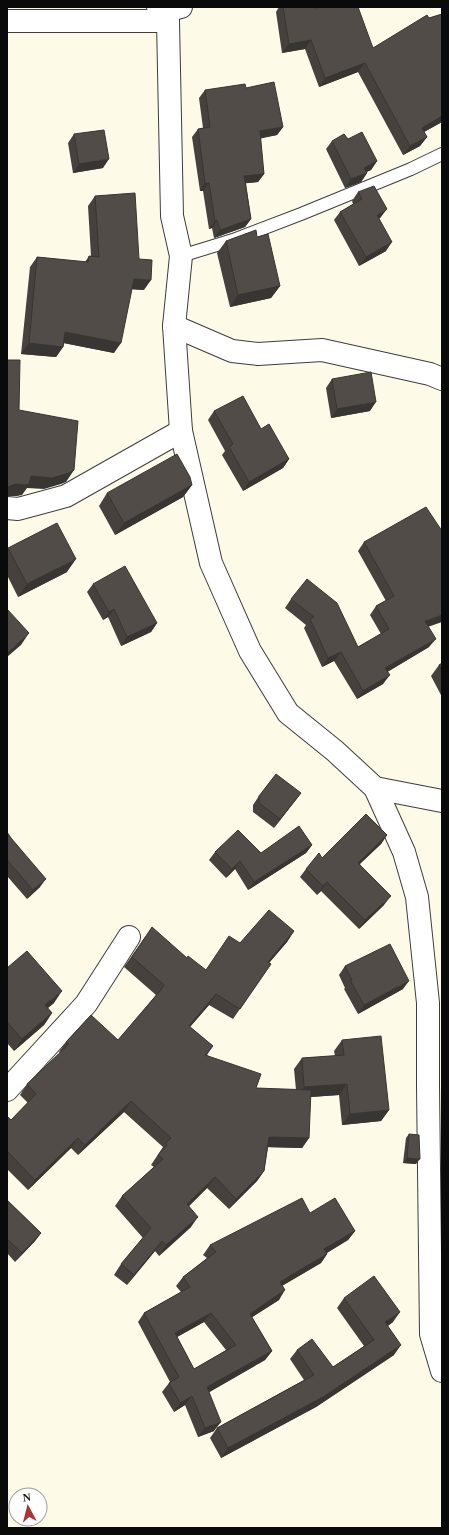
<svg xmlns="http://www.w3.org/2000/svg" width="449" height="1535" font-family="Georgia,serif">
<style>
.lines{fill:none;stroke-linecap:round;stroke-linejoin:round}
.service-casing{stroke:#3d3d3d;stroke-width:14}
.minor-casing{stroke:#3d3d3d;stroke-width:24}
.service{stroke:#fff;stroke-width:12}
.minor{stroke:#fff;stroke-width:22}
.wall{fill:#46413d;fill-rule:evenodd}
.shaded-wall{fill:#393532}
.building{fill:#514c47;stroke:#393532;fill-rule:evenodd}
</style>
<rect width="100%" height="100%" fill="#fdfbe8"/>
<g class="lines">
<!-- service casing -->
<g class="service-casing">
<path id="service" d="M 181,256 L 233,240 L 301,214 L 411,169 L 442,154"/>
</g>
<!-- minor casing -->
<g class="minor-casing">
<g id="minor">
<path d="M 158,7 L 159,13 L 168,21 L 172,216 L 181,256 L 174,326 L 181,431 L 211,563 L 250,651 L 288,713 L 335,751 L 375,788 L 404,852 L 417,897 L 428,1003 L 428,1086 L 431,1334 L 442,1371"/>
<path d="M 159,13 L 181,7"/>
<path d="M 7,21 L 168,21"/>
<path d="M 174,326 L 232,351 L 258,354 L 322,350 L 430,374 L 442,379"/>
<path d="M 7,508 L 18,509 L 66,496 L 181,431"/>
<path d="M 375,788 L 442,801"/>
<path d="M 7,1090 L 86,1004 L 129,937"/>
</g>
</g>
<!-- service -->
<use href="#service" class="service"/>
<!-- minor -->
<use href="#minor" class="minor"/>
</g>
<!-- wall -->
<g class="wall">
<path d="M 279,7 L 314,9 L 373,48 L 429,18 L 442,14 L 442,122 L 424,132 L 427,137 L 420,146 L 403,155 L 358,72 L 319,87 L 305,49 L 282,53 L 276,12 Z"/>
<path d="M 246,88 L 283,127 L 277,135 L 260,138 L 264,174 L 258,182 L 246,183 L 251,219 L 245,227 L 214,238 L 212,228 L 209,229 L 203,191 L 200,191 L 192,137 L 198,129 L 203,128 L 199,98 L 205,90 Z"/>
<path d="M 74,134 L 103,168 L 73,173 L 68,143 Z"/>
<path d="M 348,139 L 377,161 L 371,170 L 366,172 L 367,173 L 361,182 L 345,188 L 326,149 L 332,141 Z"/>
<path d="M 358,192 L 381,217 L 379,219 L 386,251 L 359,266 L 334,220 L 340,212 L 353,204 L 352,201 Z"/>
<path d="M 95,196 L 139,259 L 144,290 L 132,289 L 114,353 L 64,343 L 63,347 L 56,357 L 21,354 L 30,267 L 37,257 L 85,262 L 89,256 L 91,256 L 88,206 Z"/>
<path d="M 257,237 L 280,286 L 271,298 L 230,307 L 217,253 L 226,241 Z"/>
<path d="M 332,379 L 370,411 L 331,418 L 326,388 Z"/>
<path d="M 214,411 L 261,429 L 289,459 L 283,468 L 243,491 L 222,455 L 225,451 L 208,420 Z"/>
<path d="M 192,485 L 183,497 L 115,535 L 99,506 L 107,493 Z"/>
<path d="M 364,542 L 428,627 L 429,647 L 387,672 L 383,684 L 357,699 L 334,661 L 322,667 L 304,628 L 306,625 L 285,608 L 291,599 L 358,647 L 381,634 L 370,615 L 376,606 L 386,601 L 358,551 Z"/>
<path d="M 8,548 L 67,572 L 18,597 L 7,575 L 7,550 Z"/>
<path d="M 93,584 L 157,623 L 151,632 L 121,646 L 108,617 L 103,620 L 87,592 Z"/>
<path d="M 442,663 L 442,697 L 431,676 L 439,665 Z"/>
<path d="M 301,793 L 274,828 L 253,812 L 253,805 L 259,796 Z"/>
<path d="M 7,832 L 40,887 L 27,899 L 7,876 Z"/>
<path d="M 387,835 L 381,844 L 360,864 L 384,905 L 359,929 L 321,891 L 317,895 L 300,877 L 306,869 L 322,858 Z"/>
<path d="M 312,845 L 306,853 L 248,890 L 235,869 L 226,878 L 209,860 L 215,852 L 261,853 Z"/>
<path d="M 294,931 L 287,942 L 269,963 L 271,964 L 233,1019 L 209,1005 L 190,1027 L 213,1046 L 207,1055 L 256,1088 L 296,1090 L 294,1069 L 302,1058 L 335,1056 L 334,1051 L 342,1040 L 389,1110 L 381,1121 L 342,1125 L 339,1095 L 310,1097 L 309,1138 L 302,1148 L 268,1147 L 264,1171 L 257,1181 L 229,1209 L 207,1188 L 189,1206 L 191,1227 L 159,1256 L 155,1251 L 127,1285 L 114,1275 L 121,1264 L 143,1238 L 115,1206 L 122,1196 L 154,1167 L 151,1165 L 163,1147 L 124,1112 L 78,1155 L 71,1148 L 28,1190 L 7,1169 L 7,1116 L 11,1120 L 28,1103 L 20,1095 L 27,1084 L 60,1053 L 59,1052 L 66,1042 L 118,1040 L 156,995 L 124,967 L 145,937 L 187,958 L 206,970 L 240,943 Z"/>
<path d="M 345,966 L 403,989 L 358,1014 L 344,989 L 345,988 L 339,975 Z"/>
<path d="M 7,968 L 54,1003 L 48,1008 L 52,1013 L 44,1025 L 14,1051 L 7,1043 Z"/>
<path d="M 409,1134 L 416,1164 L 403,1163 L 406,1138 Z"/>
<path d="M 7,1200 L 41,1233 L 35,1241 L 15,1262 L 7,1253 Z"/>
<path d="M 310,1213 L 355,1231 L 348,1240 L 327,1253 L 327,1254 L 321,1263 L 282,1286 L 279,1300 L 252,1317 L 272,1351 L 265,1360 L 209,1392 L 214,1431 L 198,1437 L 185,1405 L 174,1412 L 162,1392 L 169,1383 L 170,1382 L 138,1322 L 144,1313 L 181,1292 L 176,1286 L 183,1277 L 207,1258 L 203,1255 L 210,1245 ZM 204,1322 L 226,1350 L 194,1369 L 177,1337 Z"/>
<path d="M 344,1298 L 393,1322 L 388,1326 L 394,1355 L 316,1407 L 221,1458 L 210,1438 L 217,1428 L 304,1380 L 290,1359 L 297,1350 L 333,1367 L 364,1346 L 337,1308 Z"/>
</g>
<!-- shaded-wall -->
<g class="shaded-wall">
<path d="M 311,40 L 305,49 L 282,53 L 289,44 Z"/>
<path d="M 365,63 L 358,72 L 319,87 L 325,78 Z"/>
<path d="M 442,116 L 442,122 L 415,137 L 422,128 Z"/>
<path d="M 283,127 L 277,135 L 254,140 L 260,131 Z"/>
<path d="M 427,137 L 420,146 L 403,155 L 410,146 Z"/>
<path d="M 109,159 L 103,168 L 73,173 L 79,164 Z"/>
<path d="M 377,161 L 371,170 L 358,176 L 364,168 Z"/>
<path d="M 367,173 L 361,182 L 345,188 L 351,179 Z"/>
<path d="M 264,174 L 258,182 L 239,184 L 244,176 Z"/>
<path d="M 205,183 L 209,183 L 203,191 L 200,191 Z"/>
<path d="M 387,209 L 381,217 L 370,223 L 377,215 Z"/>
<path d="M 251,219 L 245,227 L 214,238 L 220,230 Z"/>
<path d="M 217,220 L 212,228 L 209,229 L 215,221 Z"/>
<path d="M 392,242 L 386,251 L 359,266 L 366,257 Z"/>
<path d="M 134,279 L 151,280 L 144,290 L 127,289 Z"/>
<path d="M 280,286 L 271,298 L 230,307 L 238,295 Z"/>
<path d="M 65,332 L 121,343 L 114,353 L 58,342 Z"/>
<path d="M 29,343 L 63,347 L 56,357 L 21,354 Z"/>
<path d="M 376,402 L 370,411 L 331,418 L 337,409 Z"/>
<path d="M 289,459 L 283,468 L 243,491 L 249,482 Z"/>
<path d="M 74,470 L 66,482 L 61,484 L 44,489 L 27,488 L 22,495 L 17,496 L 7,496 L 7,487 L 31,476 Z"/>
<path d="M 192,485 L 183,497 L 115,535 L 124,523 Z"/>
<path d="M 76,559 L 67,572 L 18,597 L 27,584 Z"/>
<path d="M 114,609 L 108,617 L 103,620 L 109,612 Z"/>
<path d="M 442,615 L 442,622 L 419,630 L 425,621 Z"/>
<path d="M 157,623 L 151,632 L 121,646 L 127,637 Z"/>
<path d="M 29,633 L 21,645 L 7,657 L 7,653 Z"/>
<path d="M 436,639 L 429,647 L 379,677 L 385,668 Z"/>
<path d="M 341,652 L 334,661 L 322,667 L 328,658 Z"/>
<path d="M 390,675 L 383,684 L 357,699 L 363,691 Z"/>
<path d="M 301,793 L 295,801 L 274,828 L 280,819 Z"/>
<path d="M 387,835 L 381,844 L 352,871 L 358,863 Z"/>
<path d="M 312,845 L 306,853 L 248,890 L 254,882 Z"/>
<path d="M 240,861 L 235,869 L 226,878 L 232,869 Z"/>
<path d="M 46,879 L 40,887 L 27,899 L 33,890 Z"/>
<path d="M 327,882 L 321,891 L 317,895 L 323,886 Z"/>
<path d="M 391,896 L 384,905 L 359,929 L 365,920 Z"/>
<path d="M 294,931 L 287,942 L 261,972 L 268,962 Z"/>
<path d="M 409,981 L 403,989 L 358,1014 L 364,1005 Z"/>
<path d="M 62,991 L 54,1003 L 37,1016 L 45,1005 Z"/>
<path d="M 216,994 L 209,1005 L 182,1036 L 189,1026 Z"/>
<path d="M 52,1013 L 44,1025 L 14,1051 L 22,1039 Z"/>
<path d="M 347,1084 L 339,1095 L 297,1098 L 304,1087 Z"/>
<path d="M 131,1101 L 124,1112 L 78,1155 L 85,1145 Z"/>
<path d="M 389,1110 L 381,1121 L 342,1125 L 350,1114 Z"/>
<path d="M 269,1137 L 309,1138 L 302,1148 L 262,1147 Z"/>
<path d="M 78,1138 L 71,1148 L 28,1190 L 35,1180 Z"/>
<path d="M 407,1158 L 420,1159 L 416,1164 L 403,1163 Z"/>
<path d="M 264,1171 L 257,1181 L 229,1209 L 236,1199 Z"/>
<path d="M 215,1177 L 207,1188 L 180,1215 L 187,1204 Z"/>
<path d="M 198,1217 L 191,1227 L 159,1256 L 166,1245 Z"/>
<path d="M 355,1231 L 348,1240 L 318,1258 L 324,1249 Z"/>
<path d="M 41,1233 L 35,1241 L 15,1262 L 22,1253 Z"/>
<path d="M 162,1241 L 155,1251 L 127,1285 L 134,1275 Z"/>
<path d="M 327,1254 L 321,1263 L 273,1291 L 280,1282 Z"/>
<path d="M 285,1290 L 279,1300 L 243,1323 L 250,1314 Z"/>
<path d="M 400,1312 L 393,1322 L 378,1332 L 385,1322 Z"/>
<path d="M 211,1313 L 204,1322 L 168,1342 L 175,1333 Z"/>
<path d="M 401,1345 L 394,1355 L 316,1407 L 221,1458 L 228,1448 Z"/>
<path d="M 272,1351 L 265,1360 L 201,1397 L 207,1387 Z"/>
<path d="M 192,1396 L 185,1405 L 174,1412 L 180,1403 Z"/>
<path d="M 221,1422 L 214,1431 L 198,1437 L 205,1428 Z"/>
</g>
<!-- building -->
<g class="building">
<path d="M 283,7 L 313,7 L 314,9 L 319,7 L 358,7 L 373,48 L 427,15 L 429,18 L 442,14 L 442,116 L 422,128 L 427,137 L 410,146 L 365,63 L 325,78 L 311,40 L 289,44 Z"/>
<path d="M 274,82 L 283,127 L 260,131 L 264,174 L 244,176 L 251,219 L 220,230 L 217,220 L 215,221 L 209,183 L 205,183 L 198,129 L 210,127 L 205,90 L 245,84 L 246,88 Z"/>
<path d="M 104,130 L 109,159 L 79,164 L 74,134 Z"/>
<path d="M 362,132 L 377,161 L 364,168 L 367,173 L 351,179 L 332,141 L 344,134 L 348,139 Z"/>
<path d="M 374,186 L 387,209 L 377,215 L 392,242 L 366,257 L 340,212 L 362,199 L 358,192 Z"/>
<path d="M 135,193 L 139,259 L 152,260 L 151,280 L 134,279 L 121,343 L 65,332 L 63,347 L 29,343 L 37,257 L 88,262 L 89,256 L 99,257 L 95,196 Z"/>
<path d="M 256,230 L 257,237 L 268,234 L 280,286 L 238,295 L 226,241 Z"/>
<path d="M 7,360 L 20,360 L 19,410 L 78,421 L 74,470 L 69,473 L 52,478 L 31,476 L 29,484 L 25,485 L 16,484 L 7,487 Z"/>
<path d="M 371,372 L 376,402 L 337,409 L 332,379 Z"/>
<path d="M 243,396 L 261,429 L 269,424 L 289,459 L 249,482 L 229,447 L 233,444 L 214,411 Z"/>
<path d="M 177,454 L 190,477 L 192,485 L 124,523 L 107,493 Z"/>
<path d="M 426,507 L 442,531 L 442,615 L 425,621 L 436,639 L 385,668 L 390,675 L 363,691 L 341,652 L 328,658 L 310,619 L 314,617 L 291,599 L 307,579 L 337,603 L 358,647 L 389,629 L 376,606 L 394,596 L 364,542 Z"/>
<path d="M 57,523 L 76,559 L 27,584 L 8,548 Z"/>
<path d="M 125,566 L 157,623 L 127,637 L 114,609 L 109,612 L 93,584 Z"/>
<path d="M 7,609 L 29,633 L 7,653 Z"/>
<path d="M 442,663 L 442,671 L 439,665 Z"/>
<path d="M 276,774 L 301,793 L 280,819 L 259,803 L 259,796 Z"/>
<path d="M 366,814 L 387,835 L 358,863 L 391,896 L 365,920 L 327,882 L 323,886 L 306,869 L 319,853 L 322,858 Z"/>
<path d="M 299,826 L 312,845 L 254,882 L 240,861 L 232,869 L 215,852 L 238,830 L 261,853 Z"/>
<path d="M 7,832 L 11,838 L 46,879 L 33,890 L 7,860 Z"/>
<path d="M 269,910 L 294,931 L 268,962 L 271,964 L 240,1009 L 216,994 L 189,1026 L 213,1046 L 205,1055 L 261,1074 L 256,1088 L 311,1090 L 309,1138 L 269,1137 L 264,1171 L 236,1199 L 215,1177 L 187,1204 L 198,1217 L 166,1245 L 162,1241 L 134,1275 L 121,1264 L 151,1228 L 122,1196 L 163,1159 L 158,1155 L 167,1145 L 166,1143 L 171,1138 L 131,1101 L 85,1145 L 78,1138 L 35,1180 L 7,1151 L 7,1116 L 11,1120 L 36,1094 L 27,1084 L 69,1044 L 66,1042 L 91,1015 L 118,1040 L 160,991 L 164,985 L 132,957 L 152,927 L 187,958 L 188,956 L 206,970 L 229,936 L 240,943 Z"/>
<path d="M 390,944 L 409,981 L 364,1005 L 350,980 L 352,980 L 345,966 Z"/>
<path d="M 27,951 L 62,991 L 45,1005 L 52,1013 L 22,1039 L 7,1022 L 7,968 Z"/>
<path d="M 381,1036 L 389,1110 L 350,1114 L 347,1084 L 304,1087 L 302,1058 L 344,1055 L 342,1040 Z"/>
<path d="M 409,1134 L 419,1135 L 420,1159 L 407,1158 Z"/>
<path d="M 302,1198 L 310,1213 L 335,1198 L 355,1231 L 324,1249 L 327,1254 L 280,1282 L 285,1290 L 250,1314 L 272,1351 L 207,1387 L 221,1422 L 205,1428 L 192,1396 L 180,1403 L 169,1383 L 179,1377 L 144,1313 L 190,1287 L 183,1277 L 216,1252 L 210,1245 ZM 211,1313 L 236,1345 L 194,1369 L 175,1333 Z"/>
<path d="M 7,1200 L 41,1233 L 22,1253 L 7,1239 Z"/>
<path d="M 374,1276 L 400,1312 L 385,1322 L 401,1345 L 323,1397 L 228,1448 L 217,1428 L 314,1375 L 297,1350 L 312,1339 L 333,1367 L 374,1340 L 344,1298 Z"/>
</g>
<!-- border -->
<rect width="449" height="1535" fill="none" stroke="#0a0a0a" stroke-width="16"/>
<!-- north arrow -->
<g transform="translate(28 1507) rotate(353)"><circle r="19" fill="#ffffff" stroke="#9d9d9d"/>
<path d="M0-3L7 15L0 10L-7 15Z" fill="#ac332f"/>
<text y="-6" font-size="11" font-weight="bold" text-anchor="middle" fill="#0a0a0a">N</text>
</g>
</svg>
